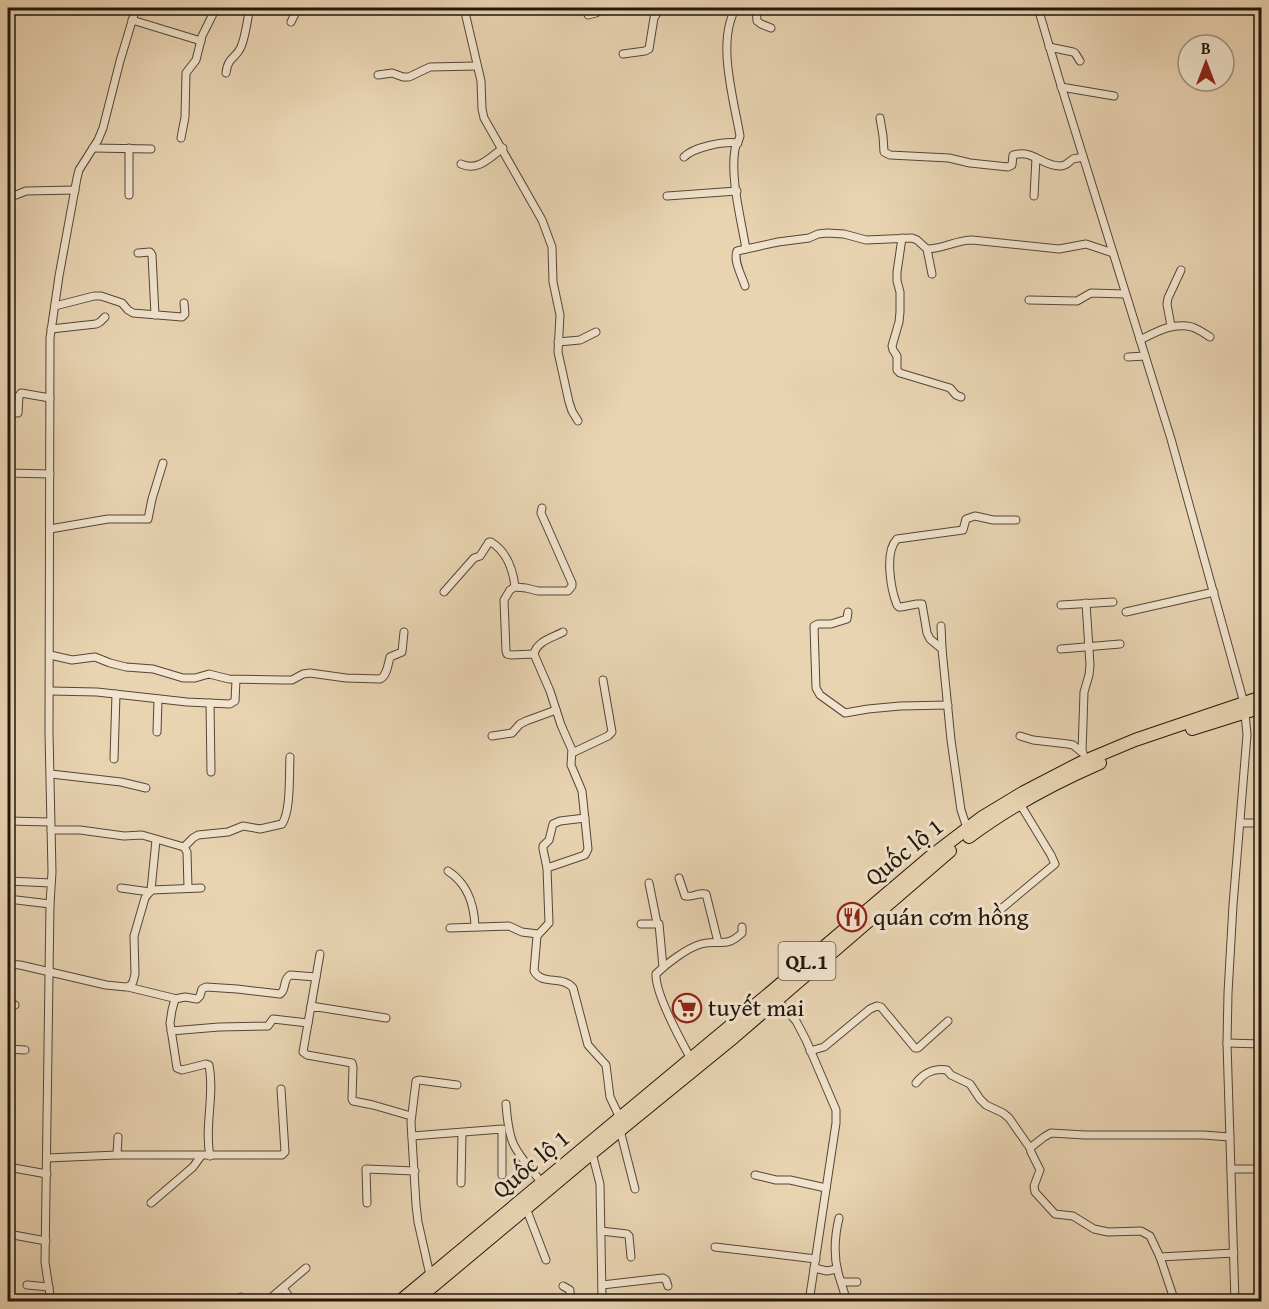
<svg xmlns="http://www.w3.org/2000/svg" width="1269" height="1309" font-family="'Gentium Book Plus',serif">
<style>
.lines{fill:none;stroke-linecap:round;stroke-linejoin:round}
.street-casing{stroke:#544636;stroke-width:9}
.highway-casing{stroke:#22160d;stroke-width:14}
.street{stroke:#f1e3cd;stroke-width:7}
.highway{stroke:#e9d4b2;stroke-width:12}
.labels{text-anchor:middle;stroke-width:6;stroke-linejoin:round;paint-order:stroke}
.shield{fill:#f1e3cd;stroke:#605447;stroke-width:1.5}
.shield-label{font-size:22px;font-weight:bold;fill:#22160d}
.street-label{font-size:24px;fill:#22160d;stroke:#f1e3cd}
.poi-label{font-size:24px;fill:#22160d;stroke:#f1e3cd;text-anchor:start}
</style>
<rect width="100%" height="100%" fill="#e9d4b2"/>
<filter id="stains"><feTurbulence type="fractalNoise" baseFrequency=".00333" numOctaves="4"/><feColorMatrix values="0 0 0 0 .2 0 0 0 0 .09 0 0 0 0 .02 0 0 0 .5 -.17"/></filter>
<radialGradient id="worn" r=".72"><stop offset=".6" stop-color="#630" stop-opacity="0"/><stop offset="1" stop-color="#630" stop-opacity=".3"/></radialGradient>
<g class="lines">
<!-- street casing -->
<g class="street-casing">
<g id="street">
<path d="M 464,8 L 481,81 L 482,109 L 484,118 L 542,220 L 552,247 L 553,282 L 560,315 L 558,352 L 569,402 L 572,411 L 578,421"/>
<path d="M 736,8 C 716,41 734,100 740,136 C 739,141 736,144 735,149 C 730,178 741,219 746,249"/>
<path d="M 756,8 L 757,21 L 761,24 L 771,28"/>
<path d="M 1038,8 L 1059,79 L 1171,439 L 1244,703 L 1247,735 L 1233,905 L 1228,993 L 1227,1043 L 1235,1302"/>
<path d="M 1256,8 L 1262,12"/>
<path d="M 77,11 L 79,8"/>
<path d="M 588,15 L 596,13 L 604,8"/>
<path d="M 132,20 L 201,41"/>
<path d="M 291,22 L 298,8"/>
<path d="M 1049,47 L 1073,52 L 1075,53 L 1080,61"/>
<path d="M 623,54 L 645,51 L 649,49 L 654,18 L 660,8"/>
<path d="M 226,73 C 228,56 236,59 241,47 C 246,35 247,20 250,8"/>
<path d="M 378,75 L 392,73 L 403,77 L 409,77 L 430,67 L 477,66"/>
<path d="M 1061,87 L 1114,96"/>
<path d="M 880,118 L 883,136 L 884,152 L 890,155 L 949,158 L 970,163 L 1008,167 L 1012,165 L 1013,155 C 1034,149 1041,166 1060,166 C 1067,166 1068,162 1073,159 C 1075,158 1081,158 1083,157"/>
<path d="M 181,138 L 185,117 L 186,73 L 196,60 L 202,36 L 216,8"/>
<path d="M 93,148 L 151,149"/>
<path d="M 129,148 L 129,195"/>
<path d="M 684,157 C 694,147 724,141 738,143"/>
<path d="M 461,164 C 478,172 490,157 503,148"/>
<path d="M 8,195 L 16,195 L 26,191 L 75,190"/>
<path d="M 667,196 L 737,191"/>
<path d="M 1034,196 L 1036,158"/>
<path d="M 902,238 L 897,272 L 897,281 L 900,292 L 900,312 L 899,322 L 892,346 L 893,350 L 897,356 L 897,370 L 900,373 L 950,388 L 956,395 L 961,397"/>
<path d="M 927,249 L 932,274"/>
<path d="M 138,253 L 150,252 L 152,255 L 155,315"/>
<path d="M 745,286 C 742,276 733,261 737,251 L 778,242 L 809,238 L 818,234 L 827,233 L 844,234 L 866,240 L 912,238 L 917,240 L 927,249 C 943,249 956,240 972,240 L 1059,249 L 1086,244 L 1113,253"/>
<path d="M 1029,300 L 1077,301 L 1091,293 L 1125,294"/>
<path d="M 55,306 L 94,296 L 101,296 L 122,303 L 128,310 L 133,313 L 182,317 L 185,314 L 184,303"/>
<path d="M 1171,326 L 1167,304 L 1168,298 L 1181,270"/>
<path d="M 51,329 L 96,324 L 100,322 L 105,317"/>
<path d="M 1140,340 C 1156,332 1173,322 1192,327 C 1198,329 1204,333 1210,337"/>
<path d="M 558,342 L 580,340 L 596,332"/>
<path d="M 1128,357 L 1145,356"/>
<path d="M 8,412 L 18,413 L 19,396 L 21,393 L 50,398"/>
<path d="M 8,473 L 50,474"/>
<path d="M 542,508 L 541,513 L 572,583 L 572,586 L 568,591 L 538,591 L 526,588 L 515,587 L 510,590 L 504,600 L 506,651 L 507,654 L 511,655 L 534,654 L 550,691 L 561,725 L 572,750 L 571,765 L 582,791 L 588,849 L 585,855 L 547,868 L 549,923 L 537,936 L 534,971 C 542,986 563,975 573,988 L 588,1045 L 606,1065 L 610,1097 L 620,1118"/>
<path d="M 50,529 L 108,519 L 148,519 L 152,499 L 163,463"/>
<path d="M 444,592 L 474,558 L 480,556 L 489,542 L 491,542 C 507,552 513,569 515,587"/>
<path d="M 1061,605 L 1113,602"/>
<path d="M 848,612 L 847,619 L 831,624 L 818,624 L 814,626 L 816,688 L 820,695 L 845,713 L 868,709 L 900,706 L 948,705"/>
<path d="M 1126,612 L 1214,592"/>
<path d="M 941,626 L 942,649"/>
<path d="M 1061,649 L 1120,644"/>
<path d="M 534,654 C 537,641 552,638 563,632"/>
<path d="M 50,655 L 72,660 L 95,657 L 110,663 L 126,667 L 153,669 L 183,678 L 195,678 L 209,674 L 229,679 L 283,680 L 292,680 L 303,674 L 310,673 L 346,678 L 380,679 C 387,676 388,664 390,657 L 402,652 L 404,632"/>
<path d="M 50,691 L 97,692 L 187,702 L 230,704 L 235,701 L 236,680"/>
<path d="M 210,703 L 211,772"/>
<path d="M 157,732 L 158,699"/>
<path d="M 492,736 L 512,733 L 520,724 L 526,721 L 556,710"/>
<path d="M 1020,736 L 1033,740 L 1068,744 L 1073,745 L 1083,753"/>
<path d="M 1082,752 L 1084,692 L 1089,675 L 1090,665 L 1086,603"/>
<path d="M 572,753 L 608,736 L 612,732 L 603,680"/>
<path d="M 114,759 L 116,694"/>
<path d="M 51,774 L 121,782 L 146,788"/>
<path d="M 8,821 L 50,822"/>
<path d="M 1240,823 L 1262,823"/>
<path d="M 967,828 L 961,810 L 951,740 L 942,649 L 930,639 L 927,633 L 922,604 L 917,604 L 901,607 L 899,607 L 897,605 C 891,590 884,552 897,539 L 963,530 L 966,519 L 975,516 L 993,520 L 1016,520"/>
<path d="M 51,830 L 80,830 L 124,836 L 142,835 L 184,847 L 193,838 L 198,835 L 228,832 L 243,826 L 260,829 L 282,824 C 291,811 289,774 290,757"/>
<path d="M 184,847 L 187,852 L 188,888"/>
<path d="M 547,868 L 543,849 L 543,846 L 549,840 L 553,824 L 560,821 L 585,818"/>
<path d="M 448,871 C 468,884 474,904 475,926"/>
<path d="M 679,878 L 685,896 C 692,898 699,892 706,894 L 718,942"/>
<path d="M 8,881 L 51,883"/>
<path d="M 649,883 L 657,923"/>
<path d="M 121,888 L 150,892"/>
<path d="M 151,890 L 201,888"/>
<path d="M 8,899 L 50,904"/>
<path d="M 989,919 L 1055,864 L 1051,855 L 1020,804"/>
<path d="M 641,924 L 659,924 L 663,967"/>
<path d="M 450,928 L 509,926 L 522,932 L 538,934"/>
<path d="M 8,964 L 20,965 L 106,985 L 126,987 L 130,986 L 133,982 L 135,974 L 134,936 L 145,898 L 151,890 L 156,840"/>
<path d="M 128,987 L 173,998 L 175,999 L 172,1010 L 170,1023 L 177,1068 L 182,1070 L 206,1064 L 209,1065 C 215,1095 204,1127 210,1156"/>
<path d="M 175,999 L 185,997 L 197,999 L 200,996 L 202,989 L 206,987 L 237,989 L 280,994 C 287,990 282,980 290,975 L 316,977"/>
<path d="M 776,999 L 796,1021 L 806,1040 L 836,1110 L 836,1123 L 809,1302"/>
<path d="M 8,1004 L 15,1005"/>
<path d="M 311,1006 L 320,954"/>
<path d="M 386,1018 L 311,1006 L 303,1052 L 307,1055 L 352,1063 L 353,1067 L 352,1099 L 353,1101 L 373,1105 L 411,1116"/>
<path d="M 171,1031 L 219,1027 L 268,1026 L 273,1019 L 308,1023"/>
<path d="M 1227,1043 L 1262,1044"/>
<path d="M 8,1049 L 25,1050"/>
<path d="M 810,1051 L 824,1047 L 870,1009 L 877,1006 L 881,1007 L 915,1048 L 918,1048 L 948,1021"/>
<path d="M 691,1059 C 681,1041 655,993 656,974 C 666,964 687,948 701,944 C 720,939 725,949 742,933 L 742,927"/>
<path d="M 916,1083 C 924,1073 933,1068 947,1070 L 951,1075 L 970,1084 L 980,1099 L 986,1105 L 1003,1113 L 1009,1118 L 1030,1148"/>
<path d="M 506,1104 C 507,1117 508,1131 513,1143 C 519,1157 532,1170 542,1183"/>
<path d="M 620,1130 L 635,1189"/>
<path d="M 412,1136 L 502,1129 L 502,1175"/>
<path d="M 592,1153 L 600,1184 L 602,1298 L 604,1302"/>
<path d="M 117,1155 L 118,1137"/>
<path d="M 47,1158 L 117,1155 L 282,1155 L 285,1152 L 281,1089"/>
<path d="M 8,1167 L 47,1174"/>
<path d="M 1231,1169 L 1262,1169"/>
<path d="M 755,1175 L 776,1180 L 790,1180 L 826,1188"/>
<path d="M 461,1183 L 462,1133"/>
<path d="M 151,1203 L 193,1167 L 201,1156"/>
<path d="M 367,1203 L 366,1169 L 415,1171"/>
<path d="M 526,1208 L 546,1260"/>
<path d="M 839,1218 C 834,1239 833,1261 841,1282 L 857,1282"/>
<path d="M 601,1231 L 627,1234 L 629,1236 L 631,1257"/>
<path d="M 8,1234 L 46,1241"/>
<path d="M 715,1247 L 816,1259"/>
<path d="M 1160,1257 L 1234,1253"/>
<path d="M 814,1268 L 827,1271 L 837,1269"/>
<path d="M 430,1275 L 418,1222 L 416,1205 L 411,1122 L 416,1081 L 419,1080 L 457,1085"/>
<path d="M 841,1282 L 847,1302"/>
<path d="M 27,1285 L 49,1287"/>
<path d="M 602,1285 L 663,1278 L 666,1280 L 668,1286"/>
<path d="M 563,1286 L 570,1290 L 570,1296 L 572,1298 L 603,1300"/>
<path d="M 283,1288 L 293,1302"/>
<path d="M 241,1297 L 244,1302"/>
<path d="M 51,1302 L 45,1262 L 50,904 L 52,872 L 49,733 L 50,338 L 59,276 L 77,178 L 79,170 L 98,140 L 103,128 L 120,61 L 136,8"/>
<path d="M 266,1302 L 306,1268"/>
<path d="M 1175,1302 L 1160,1257 L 1150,1236 L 1141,1231 L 1108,1232 L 1094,1229 L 1073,1216 L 1055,1214 L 1035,1192 L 1034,1186 L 1040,1170 L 1031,1152 L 1030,1148 L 1044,1137 L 1051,1133 L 1085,1135 L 1203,1135 L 1230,1137"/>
</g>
</g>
<!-- highway casing -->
<g class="highway-casing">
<g id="highway">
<path d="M 1192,729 L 1262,707"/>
<path d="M 969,837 C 1009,807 1054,783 1100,763"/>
<path d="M 399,1302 L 771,992 L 930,857 L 981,818 L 1024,792 L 1080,763 L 1135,740 L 1262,697"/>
<path d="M 414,1302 L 592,1153 L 734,1037 L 950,851"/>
</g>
</g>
<!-- street -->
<use href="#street" class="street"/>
<!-- highway -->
<use href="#highway" class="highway"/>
</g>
<!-- icons -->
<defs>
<g id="restaurant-ring" transform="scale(1.5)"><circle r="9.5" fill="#f1e3cd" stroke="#8f2418" stroke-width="1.5"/><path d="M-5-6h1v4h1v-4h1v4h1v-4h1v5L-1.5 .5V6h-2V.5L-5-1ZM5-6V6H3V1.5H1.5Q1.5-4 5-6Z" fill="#8f2418"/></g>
<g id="supermarket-ring" transform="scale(1.5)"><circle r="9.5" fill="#f1e3cd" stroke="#8f2418" stroke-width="1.5"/><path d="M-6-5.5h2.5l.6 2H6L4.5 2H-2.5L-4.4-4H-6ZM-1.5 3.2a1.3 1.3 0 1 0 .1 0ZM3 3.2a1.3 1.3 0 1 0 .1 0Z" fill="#8f2418"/></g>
</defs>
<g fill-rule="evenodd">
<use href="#restaurant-ring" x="852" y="917"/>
<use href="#supermarket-ring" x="687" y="1008"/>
</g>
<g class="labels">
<!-- shield labels -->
<rect class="shield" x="778.5" y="942" width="57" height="38" rx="4.5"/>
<g class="shield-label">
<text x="807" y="969">QL.1</text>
</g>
<!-- street labels -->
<g class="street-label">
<text transform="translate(904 852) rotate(-39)" y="8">Quốc lộ 1</text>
<text transform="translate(531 1164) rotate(-40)" y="8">Quốc lộ 1</text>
</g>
<!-- poi labels -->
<g class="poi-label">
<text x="873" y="925">quán cơm hồng</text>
<text x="708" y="1016">tuyết mai</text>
</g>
</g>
<!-- margin -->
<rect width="1269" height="1309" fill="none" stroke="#e9d4b2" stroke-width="30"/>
<rect x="9" y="9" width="1251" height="1291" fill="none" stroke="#22160d" stroke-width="3"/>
<rect x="15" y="15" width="1239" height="1279" fill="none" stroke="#22160d" stroke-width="1.5"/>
<!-- north arrow -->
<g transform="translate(1206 63)"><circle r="28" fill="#f1e3cd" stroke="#9e9180" stroke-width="1.5"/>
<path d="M0-4.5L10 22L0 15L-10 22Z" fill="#8f2418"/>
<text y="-9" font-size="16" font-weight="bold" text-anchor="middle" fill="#22160d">B</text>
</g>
<rect width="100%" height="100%" filter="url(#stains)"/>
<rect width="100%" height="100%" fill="url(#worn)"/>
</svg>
